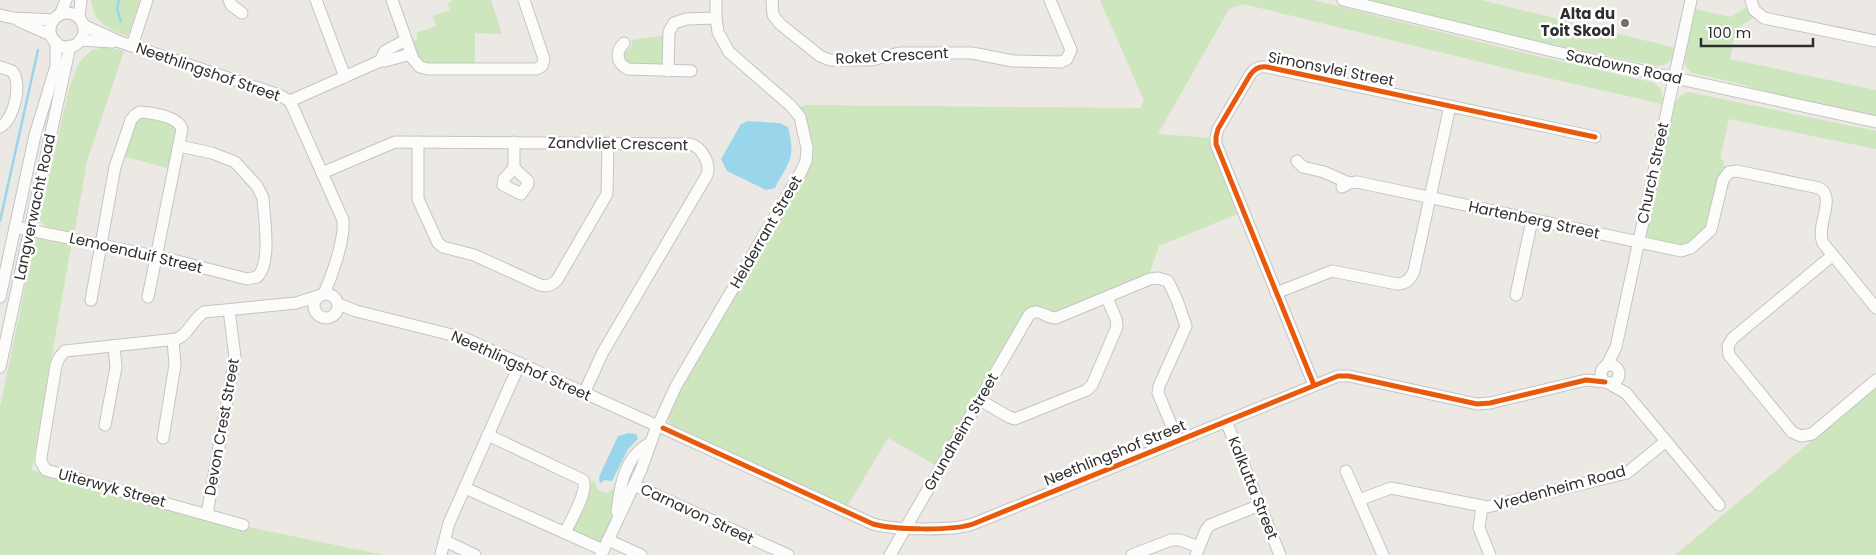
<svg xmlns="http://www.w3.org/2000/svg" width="1876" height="555" font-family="Poppins,sans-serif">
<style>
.green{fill:#cee6be}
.water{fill:#99d6ec}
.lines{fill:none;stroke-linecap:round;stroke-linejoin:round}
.stream{stroke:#99d6ec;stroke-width:2.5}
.minor-casing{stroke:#c5c4c5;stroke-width:13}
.minor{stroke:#fcfcfb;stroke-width:11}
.cycleway-casing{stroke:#fff;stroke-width:8}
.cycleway{stroke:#e8590c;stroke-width:5}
.poi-dot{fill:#706f6e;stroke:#fff;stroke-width:2}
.labels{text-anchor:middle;stroke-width:5;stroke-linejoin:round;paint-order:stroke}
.poi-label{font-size:15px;font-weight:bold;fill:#2e2e2e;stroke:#fff;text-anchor:end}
.street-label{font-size:15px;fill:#2e2e2e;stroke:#fff}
</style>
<rect width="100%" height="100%" fill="#ece8e4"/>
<!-- green -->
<g class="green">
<path d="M 91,0 L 140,0 L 128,36 C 109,30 93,22 91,0 Z"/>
<path d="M 452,0 L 491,0 L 502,34 L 475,33 L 475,65 L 429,65 L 419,61 L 411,42 L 418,39 L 416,33 L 436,26 L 432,16 L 450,10 L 448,5 Z"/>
<path d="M 1100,0 L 1314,0 L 1520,52 L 1652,82 C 1661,86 1664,94 1662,104 L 1517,71 L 1243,4 L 1229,9 L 1158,134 L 1212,138 L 1240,213 L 1159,246 L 1150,272 L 1151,275 L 1056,314 L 1039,308 L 937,466 L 888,438 L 847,507 L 674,428 C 662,417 673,403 678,391 L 806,174 L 799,108 L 805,105 L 1140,108 L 1144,101 Z"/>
<path d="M 1368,0 L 1482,0 L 1676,48 C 1673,59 1669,66 1656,66 L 1499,33 Z"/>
<path d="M 1748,6 L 1755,17 L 1736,29 L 1730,59 L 1876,90 L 1876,116 L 1773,94 L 1737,83 L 1692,73 L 1686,67 L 1684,60 L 1694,9 L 1731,17 Z"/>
<path d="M 665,35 L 664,63 L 662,65 L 630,68 L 621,54 C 626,50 634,49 632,40 Z"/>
<path d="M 106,47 L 124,51 L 87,161 L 74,235 L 46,228 L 39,220 L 69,88 L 79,63 L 85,56 L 92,50 Z"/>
<path d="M 1688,92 L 1876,131 L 1876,149 L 1729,119 L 1720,159 L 1723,160 L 1725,170 L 1708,228 L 1685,247 L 1649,239 L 1646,232 L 1674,102 L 1676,102 L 1680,96 Z"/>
<path d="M 140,115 L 177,126 L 171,169 L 122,156 L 135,119 Z"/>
<path d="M 40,237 L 72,241 L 32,470 L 243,526 L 384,555 L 0,555 L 0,407 L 35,239 Z"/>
<path d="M 1876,387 L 1876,555 L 1675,555 Z"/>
<path d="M 592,481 L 595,482 L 598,490 L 607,493 L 618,486 L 613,519 L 604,540 L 593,543 L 573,533 L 571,527 Z"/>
</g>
<!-- water -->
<g class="water">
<path d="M 748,121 L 779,123 L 788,127 C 796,159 789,161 775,188 L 766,190 L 727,171 L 721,159 L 741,124 Z"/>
<path d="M 628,433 L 636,434 L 638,439 L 628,449 L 612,481 L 604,480 L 600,484 L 599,477 L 618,436 Z"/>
</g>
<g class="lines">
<!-- stream -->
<g class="stream">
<path d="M 119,0 L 117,9 L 121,21"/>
<path d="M 0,221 L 38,50"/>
</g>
<!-- minor casing -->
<g class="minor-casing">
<g id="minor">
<path d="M 229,0 L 231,5 L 242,13"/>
<path d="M 316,0 L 345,77"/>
<path d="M 392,0 L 413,59 L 420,67 L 428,69 L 536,69 L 542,66 L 544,59 L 524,0"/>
<path d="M 772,0 L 773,15 L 780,24 L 820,56 L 830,60 L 872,60 L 899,53 L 972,53 L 1013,61 L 1061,62 L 1067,59 L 1071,50 L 1050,0"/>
<path d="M 1343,0 L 1552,51 L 1876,122"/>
<path d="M 1751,0 L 1754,10 L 1764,18 L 1876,41"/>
<circle cx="67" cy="30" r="17"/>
<path d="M 0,15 L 13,18 L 54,20"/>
<path d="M 60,15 L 66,0"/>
<path d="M 79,18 L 81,0"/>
<path d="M 19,21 L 51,35"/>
<path d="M 83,25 L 120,42 L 279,95 L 290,101 L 343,220 C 345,239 332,276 324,293"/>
<path d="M 80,40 L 113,42"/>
<path d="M 624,43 C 615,52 616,63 628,69 L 691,71"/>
<path d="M 132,46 L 147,0"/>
<path d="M 380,61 L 385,51 L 406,40"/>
<path d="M 0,67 L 12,71 C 23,83 14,120 0,127"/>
<path d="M 668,71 L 669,32 L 674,23 L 686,19 L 716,18"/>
<path d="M 290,101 L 380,61 L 385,61 L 411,54"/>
<path d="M 418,142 L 418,199 L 438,243 L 443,247 L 474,255 L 540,285 C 547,287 552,285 557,280 L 607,194 L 608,143"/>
<path d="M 514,142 L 514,168 L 528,181 L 528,184 L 521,194 L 503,185 L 504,179 L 514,168"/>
<path d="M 1297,161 L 1303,167 L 1324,172 L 1349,183"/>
<path d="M 322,173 L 395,142 L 690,144 C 702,147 711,164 707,175 L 603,352 L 584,393"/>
<path d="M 1342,187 L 1349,183 L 1357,182 L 1681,251 L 1691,248 L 1711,230 L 1723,180 L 1729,172 L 1737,171 L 1819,188 C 1837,197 1815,226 1823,243 L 1876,308"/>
<path d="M 15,227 L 169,259 L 247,279 L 257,277 C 272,264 264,217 263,198 L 257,186 L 235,162 L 212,153 L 179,146"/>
<path d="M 1833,255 L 1733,338 L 1728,346 L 1729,355 L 1792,432 L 1801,436 L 1812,434 L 1876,380"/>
<path d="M 1276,293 L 1332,271 L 1397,284 C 1406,284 1411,279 1414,271 L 1450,106"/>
<circle cx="326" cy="306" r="12"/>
<path d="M 1516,295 L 1532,220"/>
<path d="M 0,297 L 35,135 L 56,66 L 56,42"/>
<path d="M 91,300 L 115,167 L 131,120 L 135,115 L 140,112 C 152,113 178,116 182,129 L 148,297"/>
<path d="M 338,304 L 356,311 L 464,338 L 653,424"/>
<circle cx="1610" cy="374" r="9"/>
<path d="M 1607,365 L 1616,347 L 1691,0"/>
<path d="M 0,367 L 70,46"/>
<path d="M 1610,384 L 1626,393 L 1719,505"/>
<path d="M 1314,385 L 1216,144 L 1216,137 L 1218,129 L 1250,75 C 1254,69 1260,66 1267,67 L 1595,137"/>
<path d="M 980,400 L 1009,417 L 1015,419 L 1087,390 L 1092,385 L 1117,327 L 1116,319 L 1107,298"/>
<path d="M 660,421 L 676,386 L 801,172 L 806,161 L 807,148 L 800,117 L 791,106 L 729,52 L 718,32 L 716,18 L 716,0"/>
<path d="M 1226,421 L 1280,555"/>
<path d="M 105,425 L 116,367 L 114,346"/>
<path d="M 663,428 L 873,524 C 894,530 953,531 973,524 L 1338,376 L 1349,376 L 1477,404 L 1490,403 L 1586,380 L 1605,382"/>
<path d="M 488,435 L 583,480 C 589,491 570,521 565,533"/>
<path d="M 163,438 L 175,365 L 173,340"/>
<path d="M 1346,471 L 1383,555"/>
<path d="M 634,485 L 788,555"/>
<path d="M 465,488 L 603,550"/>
<path d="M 1359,500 L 1391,488 L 1487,507 L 1627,473 L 1666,441"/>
<path d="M 1482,507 L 1479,528 L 1490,555"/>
<path d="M 617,512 C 620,486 624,457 650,443"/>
<path d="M 207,514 L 235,357 L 229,310"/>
<path d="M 243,525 L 46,470 L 41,462 L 41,457 L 56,365 L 59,358 L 65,351 L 177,339 C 189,334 193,319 204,312 L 296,303 L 318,296"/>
<path d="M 608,540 L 641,555"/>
<path d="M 445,541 L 475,555"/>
<path d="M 441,554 L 449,523 L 520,363"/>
<path d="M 601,555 L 641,470 L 655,431"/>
<path d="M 890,555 L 1029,315 C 1039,307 1045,318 1056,318 L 1150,279 L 1158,278 L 1168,281 L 1177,300 L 1186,326 L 1159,386 L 1158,393 L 1178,441"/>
<path d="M 1132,555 L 1171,540 L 1180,540 L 1199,547"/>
<path d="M 1196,555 L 1206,530 L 1210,525 L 1260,505"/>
</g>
</g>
<!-- minor -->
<use href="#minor" class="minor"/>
<!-- cycleway casing -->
<g class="cycleway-casing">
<g id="cycleway">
<path d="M 1314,385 L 1216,144 L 1216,137 L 1218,129 L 1250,75 C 1254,69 1260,66 1267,67 L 1595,137"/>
<path d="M 663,428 L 873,524 C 894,530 953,531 973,524 L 1338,376 L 1349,376 L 1477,404 L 1490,403 L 1586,380 L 1605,382"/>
</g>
</g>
<!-- cycleway -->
<use href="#cycleway" class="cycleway"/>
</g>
<!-- markers -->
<circle class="poi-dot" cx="1625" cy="23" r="5"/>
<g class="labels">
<!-- poi labels -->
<g class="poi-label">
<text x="1615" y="19">Alta du<tspan x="1615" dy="17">Toit Skool</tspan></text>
</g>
<!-- street labels -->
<g class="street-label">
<text transform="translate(892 56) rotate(-3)" y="5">Roket Crescent</text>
<text transform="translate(1624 67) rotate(12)" y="5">Saxdowns Road</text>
<text transform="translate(1331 69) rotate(11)" y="5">Simonsvlei Street</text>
<text transform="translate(208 72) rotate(19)" y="5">Neethlingshof Street</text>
<text transform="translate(618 144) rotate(1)" y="5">Zandvliet Crescent</text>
<text transform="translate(1653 173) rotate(-78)" y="5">Church Street</text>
<text transform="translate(35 207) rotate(-78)" y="5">Langverwacht Road</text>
<text transform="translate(1534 220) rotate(12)" y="5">Hartenberg Street</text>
<text transform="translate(766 232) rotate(-60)" y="5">Helderrant Street</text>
<text transform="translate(136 253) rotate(13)" y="5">Lemoenduif Street</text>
<text transform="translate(521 366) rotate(24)" y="5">Neethlingshof Street</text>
<text transform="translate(222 427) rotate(-80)" y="5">Devon Crest Street</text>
<text transform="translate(961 432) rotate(-60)" y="5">Grundheim Street</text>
<text transform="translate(1115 453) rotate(-22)" y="5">Neethlingshof Street</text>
<text transform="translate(112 488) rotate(15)" y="5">Uiterwyk Street</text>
<text transform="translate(1253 488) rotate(68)" y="5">Kalkutta Street</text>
<text transform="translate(1560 488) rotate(-15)" y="5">Vredenheim Road</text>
<text transform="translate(697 514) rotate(25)" y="5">Carnavon Street</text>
</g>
</g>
<!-- scale -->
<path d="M1701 38v8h112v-8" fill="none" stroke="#2e2e2e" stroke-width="2.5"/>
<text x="1708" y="38" font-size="15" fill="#2e2e2e" stroke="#ffffff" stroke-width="4" paint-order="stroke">100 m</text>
</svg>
